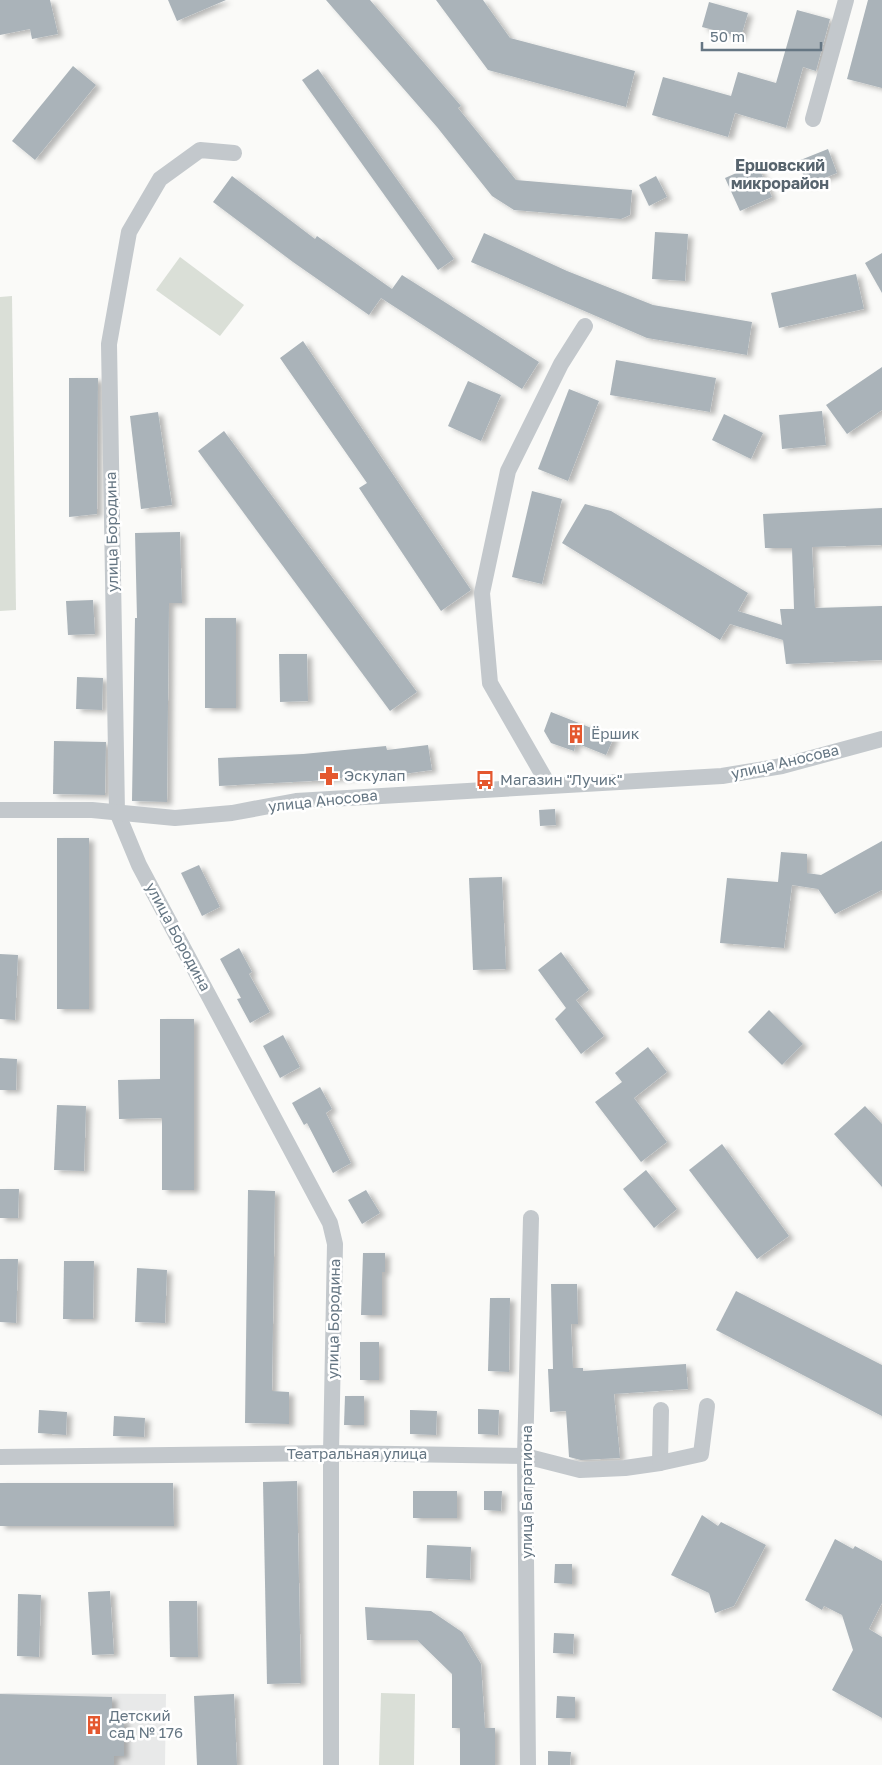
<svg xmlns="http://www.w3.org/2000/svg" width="882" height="1765" font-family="'Golos Text',sans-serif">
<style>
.built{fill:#e8e9e9}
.green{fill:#dadfd7}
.building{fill:#aab3b9;filter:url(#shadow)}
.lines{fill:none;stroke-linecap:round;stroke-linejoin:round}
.street{stroke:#c3c8cc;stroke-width:16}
.labels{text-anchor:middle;stroke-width:5;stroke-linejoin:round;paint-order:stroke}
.street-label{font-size:15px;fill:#657683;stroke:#fff}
.poi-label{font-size:15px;fill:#657683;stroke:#fff;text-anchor:start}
.neighbourhood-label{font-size:16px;font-weight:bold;fill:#57646e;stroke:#fff}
</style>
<defs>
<filter id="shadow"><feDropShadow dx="5" dy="3" stdDeviation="2.5" flood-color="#0004"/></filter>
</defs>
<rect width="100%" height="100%" fill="#fafaf8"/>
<!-- built -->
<path class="built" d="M 0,1693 L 166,1694 L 165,1765 L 0,1765 Z"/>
<!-- green -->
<g class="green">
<path d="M 180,257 L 244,305 L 220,336 L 156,290 Z"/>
<path d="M 12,296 L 16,610 L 0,611 L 0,297 Z"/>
<path d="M 381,1693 L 415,1694 L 414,1765 L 379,1765 Z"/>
</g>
<!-- building -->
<g class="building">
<path d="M 0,0 L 50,0 L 58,34 L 32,39 L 30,29 L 0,35 Z"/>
<path d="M 168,0 L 226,0 L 177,21 Z"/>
<path d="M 326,0 L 370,0 L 461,106 L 458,108 L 516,180 L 632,190 L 630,215 L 621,219 L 514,210 L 492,196 L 437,127 Z"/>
<path d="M 436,0 L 483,0 L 510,38 L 635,71 L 626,107 L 488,70 Z"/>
<path d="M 868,0 L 882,0 L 882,88 L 847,79 Z"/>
<path d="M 709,2 L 748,13 L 741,37 L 702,27 Z"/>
<path d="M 797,10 L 830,19 L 816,71 L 803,67 L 786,128 L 735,113 L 728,137 L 652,115 L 663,77 L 731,96 L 738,72 L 776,83 Z"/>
<path d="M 73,66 L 96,85 L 35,160 L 12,141 Z"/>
<path d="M 318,69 L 454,259 L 438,270 L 302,80 Z"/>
<path d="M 828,149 L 837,173 L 807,185 L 798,161 Z"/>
<path d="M 757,164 L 772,197 L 740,211 L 725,178 Z"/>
<path d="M 232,176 L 315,239 L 317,236 L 392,289 L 402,275 L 539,362 L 522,389 L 381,298 L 369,315 L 293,262 L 213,202 Z"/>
<path d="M 656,176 L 667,197 L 649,206 L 639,185 Z"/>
<path d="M 655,232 L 688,234 L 685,281 L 652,279 Z"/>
<path d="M 484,233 L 567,271 L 653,305 L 752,322 L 747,355 L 647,338 L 471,262 Z"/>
<path d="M 882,253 L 882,293 L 865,263 Z"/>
<path d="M 856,274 L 864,309 L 779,328 L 771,293 Z"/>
<path d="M 303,341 L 471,590 L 441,611 L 359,488 L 367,483 L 280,358 Z"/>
<path d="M 616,360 L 716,378 L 710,412 L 610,395 Z"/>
<path d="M 882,367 L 882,410 L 847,434 L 826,405 Z"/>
<path d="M 69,378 L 98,378 L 97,514 L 69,517 Z"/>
<path d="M 468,381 L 501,395 L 481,441 L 448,426 Z"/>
<path d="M 569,389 L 599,401 L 568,481 L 538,469 Z"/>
<path d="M 822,411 L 826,445 L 782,449 L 779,415 Z"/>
<path d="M 158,412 L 172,505 L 141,509 L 130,416 Z"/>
<path d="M 724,414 L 763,433 L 751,459 L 712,440 Z"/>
<path d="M 224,431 L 417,692 L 390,711 L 198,451 Z"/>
<path d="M 532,491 L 562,499 L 542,584 L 512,577 Z"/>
<path d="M 585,504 L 611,511 L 748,593 L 738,611 L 782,625 L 780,609 L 794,609 L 792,548 L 765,548 L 763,514 L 882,508 L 882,545 L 812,547 L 815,608 L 882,606 L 882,660 L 786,664 L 783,640 L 730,624 L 720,640 L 562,543 Z"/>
<path d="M 180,532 L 182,603 L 169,603 L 167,802 L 132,801 L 135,618 L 137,618 L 135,533 Z"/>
<path d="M 93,600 L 95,634 L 68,635 L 66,601 Z"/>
<rect x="205" y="618" width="31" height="90"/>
<path d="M 279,654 L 307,654 L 308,701 L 280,702 Z"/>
<path d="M 77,677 L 103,678 L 102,710 L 76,709 Z"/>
<path d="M 551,712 L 614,737 L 606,755 L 576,743 L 574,751 L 551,743 L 544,731 Z"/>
<path d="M 54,741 L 106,742 L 105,795 L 53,794 Z"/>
<path d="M 428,745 L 432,770 L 382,777 L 381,774 L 312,781 L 219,786 L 218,758 L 303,754 L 386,746 L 387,750 Z"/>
<path d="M 555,809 L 556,825 L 540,826 L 539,810 Z"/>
<rect x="57" y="838" width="32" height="171"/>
<path d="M 882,841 L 882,890 L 835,914 L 818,889 L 792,885 L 784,948 L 720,943 L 727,878 L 778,882 L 781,852 L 807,854 L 807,873 L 821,875 Z"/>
<path d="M 199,865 L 220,907 L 202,916 L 181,873 Z"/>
<path d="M 502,877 L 506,969 L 473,970 L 469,878 Z"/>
<path d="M 239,948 L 252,972 L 249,974 L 270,1012 L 250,1023 L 237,999 L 241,998 L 220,959 Z"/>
<path d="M 561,952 L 589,990 L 576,1000 L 604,1036 L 581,1054 L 555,1019 L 566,1008 L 538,970 Z"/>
<path d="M 0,954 L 18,955 L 15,1020 L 0,1019 Z"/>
<path d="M 769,1010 L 803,1044 L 782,1065 L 748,1032 Z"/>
<path d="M 160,1019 L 194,1019 L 194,1190 L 162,1190 L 162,1118 L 119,1119 L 118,1080 L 160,1079 Z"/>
<path d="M 283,1035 L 300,1067 L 280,1078 L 263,1046 Z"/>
<path d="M 648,1047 L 667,1072 L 634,1098 L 667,1142 L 641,1162 L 595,1102 L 622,1082 L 615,1073 Z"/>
<path d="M 0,1058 L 17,1059 L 16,1090 L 0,1090 Z"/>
<path d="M 320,1087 L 332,1109 L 326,1113 L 351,1163 L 333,1173 L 307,1123 L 304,1125 L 292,1103 Z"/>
<path d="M 57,1105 L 86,1106 L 84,1171 L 54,1170 Z"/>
<path d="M 865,1106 L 882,1124 L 882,1187 L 834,1134 Z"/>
<path d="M 722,1144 L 789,1236 L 757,1259 L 689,1170 Z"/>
<path d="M 646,1170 L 677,1209 L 654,1228 L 623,1189 Z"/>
<path d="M 0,1189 L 19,1189 L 18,1218 L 0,1218 Z"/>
<path d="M 248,1190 L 275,1191 L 272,1391 L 289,1392 L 289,1424 L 245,1423 Z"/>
<path d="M 366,1190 L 380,1213 L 362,1224 L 348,1200 Z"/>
<path d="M 363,1253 L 385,1253 L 385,1272 L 382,1272 L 382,1315 L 361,1315 Z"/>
<path d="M 0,1259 L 18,1259 L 16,1323 L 0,1322 Z"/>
<path d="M 64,1261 L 94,1261 L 93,1319 L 63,1319 Z"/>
<path d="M 137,1268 L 167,1270 L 165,1323 L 135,1322 Z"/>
<path d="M 551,1284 L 577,1284 L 578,1324 L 571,1324 L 573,1368 L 583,1368 L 583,1371 L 686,1364 L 688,1389 L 614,1394 L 620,1458 L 581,1460 L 569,1457 L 566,1411 L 550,1412 L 548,1369 L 553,1369 Z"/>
<path d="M 736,1291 L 882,1365 L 882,1416 L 716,1330 Z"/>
<path d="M 490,1298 L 510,1298 L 509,1372 L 488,1371 Z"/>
<rect x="360" y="1342" width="19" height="38"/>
<path d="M 345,1396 L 364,1396 L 364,1425 L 344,1425 Z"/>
<path d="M 478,1409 L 499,1410 L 498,1435 L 478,1434 Z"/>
<path d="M 39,1410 L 67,1412 L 66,1435 L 38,1433 Z"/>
<path d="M 410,1410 L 437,1411 L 436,1435 L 410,1434 Z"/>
<path d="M 114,1416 L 145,1418 L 144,1437 L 113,1436 Z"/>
<path d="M 297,1481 L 301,1683 L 267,1684 L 263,1482 Z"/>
<path d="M 0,1483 L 173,1483 L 174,1526 L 0,1526 Z"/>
<rect x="413" y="1491" width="44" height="27"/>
<path d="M 484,1491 L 502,1491 L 501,1511 L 484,1510 Z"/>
<path d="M 702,1515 L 718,1526 L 721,1522 L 766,1545 L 734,1606 L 715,1613 L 709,1593 L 671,1575 Z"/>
<path d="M 835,1539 L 853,1549 L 855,1546 L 882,1561 L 882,1603 L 869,1629 L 882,1637 L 882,1718 L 832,1690 L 853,1650 L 842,1615 L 824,1606 L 822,1610 L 805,1600 Z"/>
<path d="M 427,1545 L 471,1547 L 470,1580 L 426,1578 Z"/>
<path d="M 555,1564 L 572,1564 L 572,1584 L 554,1583 Z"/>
<path d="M 110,1591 L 114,1654 L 92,1655 L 88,1592 Z"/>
<path d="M 18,1594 L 41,1595 L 39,1657 L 17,1656 Z"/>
<path d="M 169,1601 L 197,1601 L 198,1657 L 170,1657 Z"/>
<path d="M 365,1607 L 431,1611 L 462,1632 L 481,1664 L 485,1728 L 495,1728 L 495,1765 L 460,1765 L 460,1728 L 452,1728 L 452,1674 L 417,1640 L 367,1640 Z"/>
<path d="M 554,1633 L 574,1634 L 573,1654 L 553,1653 Z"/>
<path d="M 0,1694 L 112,1697 L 112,1719 L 124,1720 L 124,1756 L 114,1756 L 114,1765 L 0,1765 Z"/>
<path d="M 234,1694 L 237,1765 L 197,1765 L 194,1696 Z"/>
<path d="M 557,1696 L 575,1697 L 575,1718 L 556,1718 Z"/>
<path d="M 548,1751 L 571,1752 L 570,1765 L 548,1765 Z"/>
</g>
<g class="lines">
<!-- street -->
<g class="street">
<path d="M 813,119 L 846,0"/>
<path d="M 234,153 L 200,150 L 160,179 L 129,232 L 109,344 L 117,812 L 139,865 L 330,1223 L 335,1244 L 331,1453 L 331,1765"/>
<path d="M 548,784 L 490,683 L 482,593 L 508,471 L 561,364 L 585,326"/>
<path d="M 0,810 L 92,810 L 175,818 L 232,813 L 296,801 L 722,776 L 782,766 L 882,739"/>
<path d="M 0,1457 L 331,1453 L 525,1456 L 580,1470 L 625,1468 L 660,1463 L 661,1410"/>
<path d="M 660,1463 L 701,1454 L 707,1406"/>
<path d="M 528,1765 L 525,1456 L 531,1218"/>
</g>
</g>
<!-- icons -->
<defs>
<g id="building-bare" transform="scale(1.5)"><path d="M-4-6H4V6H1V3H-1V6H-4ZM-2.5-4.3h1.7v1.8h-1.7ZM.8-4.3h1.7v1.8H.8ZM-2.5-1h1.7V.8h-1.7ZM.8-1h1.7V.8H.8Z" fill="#e4572e" stroke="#fff" stroke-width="2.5" paint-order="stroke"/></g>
<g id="pharmacy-bare" transform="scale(1.5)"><path d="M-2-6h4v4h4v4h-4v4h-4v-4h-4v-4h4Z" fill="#e4572e" stroke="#fff" stroke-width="2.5" paint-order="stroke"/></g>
<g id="bus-bare" transform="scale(1.5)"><path d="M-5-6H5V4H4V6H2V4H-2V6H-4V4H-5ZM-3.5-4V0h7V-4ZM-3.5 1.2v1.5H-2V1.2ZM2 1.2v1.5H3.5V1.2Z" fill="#e4572e" stroke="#fff" stroke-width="2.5" paint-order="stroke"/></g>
</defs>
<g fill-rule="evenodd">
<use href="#building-bare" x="576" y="734"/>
<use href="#pharmacy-bare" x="329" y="776"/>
<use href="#bus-bare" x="485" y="780"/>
<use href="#building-bare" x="94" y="1725"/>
</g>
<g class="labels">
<!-- street labels -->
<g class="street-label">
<text transform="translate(112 532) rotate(-91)" y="5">улица Бородина</text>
<text transform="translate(785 762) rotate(-13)" y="5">улица Аносова</text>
<text transform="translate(323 801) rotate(-6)" y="5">улица Аносова</text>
<text transform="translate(178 937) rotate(62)" y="5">улица Бородина</text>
<text transform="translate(334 1319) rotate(-89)" y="5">улица Бородина</text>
<text x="357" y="1459">Театральная улица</text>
<text transform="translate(527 1492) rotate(-90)" y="5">улица Багратиона</text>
</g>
<!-- poi labels -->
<g class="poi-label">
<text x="591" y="739">Ёршик</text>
<text x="344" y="781">Эскулап</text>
<text x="500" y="785">Магазин "Лучик"</text>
<text x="109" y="1721">Детский<tspan x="109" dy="17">сад № 176</tspan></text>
</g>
<!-- neighbourhood labels -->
<g class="neighbourhood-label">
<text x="780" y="171">Ершовский<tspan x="780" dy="18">микрорайон</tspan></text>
</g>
</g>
<!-- scale -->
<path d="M702 42v8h119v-8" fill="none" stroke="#657683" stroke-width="2.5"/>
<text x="710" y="42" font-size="15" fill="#657683" stroke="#ffffff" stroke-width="4" paint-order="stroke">50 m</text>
</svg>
